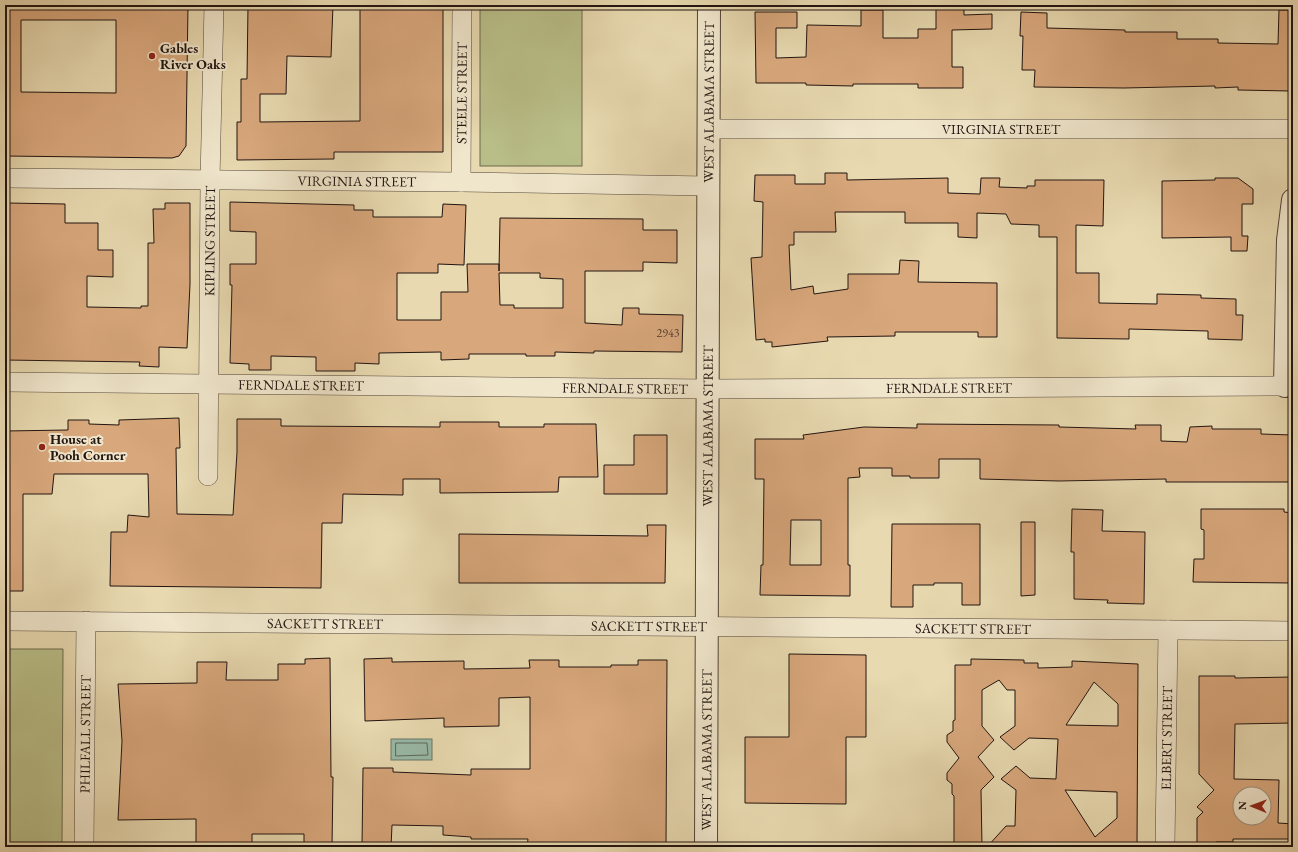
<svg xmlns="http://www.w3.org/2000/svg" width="1298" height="852" font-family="'EB Garamond',serif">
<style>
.green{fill:#b9be88;stroke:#6d694c}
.water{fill:#98baa8;stroke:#68786b}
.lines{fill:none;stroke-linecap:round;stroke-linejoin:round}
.shore{stroke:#5c675c;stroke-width:1}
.building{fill:#d8a77c;stroke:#211410;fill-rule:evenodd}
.minor-casing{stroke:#534538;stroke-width:20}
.tertiary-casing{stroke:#534538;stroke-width:24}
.minor{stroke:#f0e6cc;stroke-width:19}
.tertiary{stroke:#f0e6cc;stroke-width:22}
.poi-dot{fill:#8f2418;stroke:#f0e6cc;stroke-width:1.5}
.labels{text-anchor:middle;stroke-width:4;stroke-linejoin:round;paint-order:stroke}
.number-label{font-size:12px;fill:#4f392b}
.poi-label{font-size:14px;font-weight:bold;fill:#211410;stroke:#f0e6cc;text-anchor:start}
.street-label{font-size:14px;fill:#211410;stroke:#f0e6cc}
</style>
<rect width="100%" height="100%" fill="#e8d9b0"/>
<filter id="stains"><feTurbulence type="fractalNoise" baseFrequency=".005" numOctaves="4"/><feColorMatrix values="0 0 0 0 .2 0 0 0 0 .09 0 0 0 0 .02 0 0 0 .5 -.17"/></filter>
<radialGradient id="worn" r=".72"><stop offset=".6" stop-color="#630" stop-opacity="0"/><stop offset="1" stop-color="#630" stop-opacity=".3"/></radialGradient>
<!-- green -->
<g class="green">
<rect x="480" y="5" width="102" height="161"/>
<path d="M 5,649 L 63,649 L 62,847 L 5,847 Z"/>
</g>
<!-- water -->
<rect class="water" x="391" y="739" width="41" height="21"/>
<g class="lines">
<!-- shore -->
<path class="shore" d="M 396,743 L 427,743 L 428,755 L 396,756 Z"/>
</g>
<!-- building -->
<g class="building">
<path d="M 5,5 L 188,5 L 186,146 L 179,156 L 172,158 L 5,156 ZM 21,20 L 116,20 L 116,93 L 21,92 Z"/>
<path d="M 248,5 L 333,5 L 331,57 L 287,56 L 286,94 L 260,94 L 260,122 L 360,121 L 360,5 L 443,5 L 443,152 L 334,152 L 334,159 L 237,160 L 237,122 L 241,122 L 241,79 L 247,79 Z"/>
<path d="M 936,9 L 964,9 L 964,15 L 992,14 L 992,29 L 952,30 L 952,67 L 963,67 L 963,88 L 918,88 L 918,84 L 853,84 L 853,86 L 806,85 L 806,83 L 756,83 L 755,12 L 797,12 L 797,28 L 776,28 L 776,58 L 806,57 L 807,25 L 861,26 L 861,10 L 883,10 L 883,38 L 918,38 L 918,29 L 936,29 Z"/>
<path d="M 1279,10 L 1293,10 L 1291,91 L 1238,90 L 1238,87 L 1215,88 L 1215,86 L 1124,88 L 1034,87 L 1035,70 L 1022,70 L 1023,36 L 1020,36 L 1021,12 L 1047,13 L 1047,28 L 1125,30 L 1125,32 L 1177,32 L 1177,39 L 1218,39 L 1218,43 L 1278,44 Z"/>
<path d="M 825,173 L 847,173 L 847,180 L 948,178 L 948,193 L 980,194 L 981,178 L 1000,178 L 999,187 L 1027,188 L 1027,186 L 1035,186 L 1035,180 L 1104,180 L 1103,226 L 1076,225 L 1076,273 L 1099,273 L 1099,303 L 1157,304 L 1157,294 L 1201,295 L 1201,298 L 1236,299 L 1236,315 L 1243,315 L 1242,340 L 1208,339 L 1208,331 L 1129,329 L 1129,339 L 1057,338 L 1057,237 L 1039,237 L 1039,225 L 1011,224 L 1006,214 L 977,213 L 977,238 L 958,237 L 958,223 L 905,223 L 905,212 L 835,212 L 836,232 L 794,232 L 794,245 L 789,245 L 791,290 L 813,286 L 814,294 L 848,289 L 848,274 L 899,274 L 900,260 L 919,261 L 918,282 L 997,283 L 997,337 L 978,337 L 978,332 L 895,332 L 895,336 L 827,337 L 828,341 L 772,347 L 772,342 L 765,342 L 765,339 L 756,340 L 751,258 L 762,257 L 763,202 L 754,201 L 755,175 L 795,175 L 795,184 L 825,184 Z"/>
<path d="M 1215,178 L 1238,178 L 1253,189 L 1253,204 L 1242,204 L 1242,236 L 1248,236 L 1247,251 L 1231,251 L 1231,237 L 1162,238 L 1162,181 L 1215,180 Z"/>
<path d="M 230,202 L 354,205 L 354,210 L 373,210 L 373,217 L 442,217 L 443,204 L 466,205 L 464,265 L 438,264 L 438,273 L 397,273 L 397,320 L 441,320 L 441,292 L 468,292 L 467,264 L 499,264 L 499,271 L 500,218 L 643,219 L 643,230 L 677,230 L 677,263 L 643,262 L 643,271 L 585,271 L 585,323 L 622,325 L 623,308 L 639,308 L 639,314 L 683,315 L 682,352 L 594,351 L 594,353 L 555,352 L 555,356 L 526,356 L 526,354 L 469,354 L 469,359 L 441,360 L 441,352 L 379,353 L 379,364 L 355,363 L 355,371 L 316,371 L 316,357 L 271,356 L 271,370 L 249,370 L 249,364 L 230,363 L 232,285 L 230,285 L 230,264 L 256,264 L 256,232 L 230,231 ZM 499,273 L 540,273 L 540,278 L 563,279 L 563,308 L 514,308 L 514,305 L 500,305 Z"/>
<path d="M 7,203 L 65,204 L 65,223 L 98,223 L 98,250 L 113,250 L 113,277 L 87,276 L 87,307 L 141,308 L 141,306 L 148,306 L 148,243 L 154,243 L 153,209 L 165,209 L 165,203 L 190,203 L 190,284 L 187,348 L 159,347 L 159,367 L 139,366 L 140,362 L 5,360 Z"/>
<path d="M 179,418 L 180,448 L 176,448 L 177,514 L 233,515 L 237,452 L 237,419 L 281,419 L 281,426 L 440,427 L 440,422 L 499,422 L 499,427 L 544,427 L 544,424 L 596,424 L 598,477 L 559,477 L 558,492 L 440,493 L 440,479 L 403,479 L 403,495 L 343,494 L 342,523 L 322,523 L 321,588 L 110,586 L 111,532 L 127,532 L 128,515 L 149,517 L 148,474 L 54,474 L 52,494 L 23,494 L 23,591 L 5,591 L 5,431 L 68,430 L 68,420 L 89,420 L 89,424 L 119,425 L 119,420 Z"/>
<path d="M 917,424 L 1059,425 L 1059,427 L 1136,429 L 1135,425 L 1161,425 L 1161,441 L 1187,442 L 1190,427 L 1212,426 L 1212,429 L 1261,429 L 1261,434 L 1293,435 L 1293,482 L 1166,482 L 1166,479 L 1059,481 L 980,479 L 980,459 L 939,459 L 939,478 L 910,478 L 910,476 L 892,476 L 892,468 L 859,468 L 860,477 L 848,478 L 848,565 L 850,565 L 850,596 L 760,595 L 761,565 L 763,565 L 764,479 L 755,479 L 755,439 L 804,439 L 803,435 L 864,427 L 917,428 ZM 791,520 L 821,520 L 821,565 L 790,565 Z"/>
<path d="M 634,435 L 667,435 L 667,494 L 604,494 L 604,465 L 634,465 Z"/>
<path d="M 1072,509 L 1103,510 L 1102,531 L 1145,532 L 1144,604 L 1107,603 L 1108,600 L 1074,599 L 1074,552 L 1071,552 Z"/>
<path d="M 1201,509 L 1284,509 L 1284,512 L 1293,513 L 1293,583 L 1193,582 L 1194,559 L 1204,559 L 1204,530 L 1201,529 Z"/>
<path d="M 1021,522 L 1035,522 L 1035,595 L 1021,596 Z"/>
<path d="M 892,524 L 980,524 L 980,605 L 962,605 L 962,583 L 934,583 L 934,585 L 913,585 L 913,607 L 891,607 Z"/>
<path d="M 647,525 L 666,525 L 665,583 L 459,583 L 459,534 L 648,536 Z"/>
<path d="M 789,654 L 866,655 L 866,737 L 846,737 L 846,804 L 745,803 L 745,737 L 789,737 Z"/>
<path d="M 330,658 L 331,777 L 333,777 L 332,847 L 304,847 L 304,834 L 252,834 L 252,845 L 196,847 L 196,819 L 118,820 L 122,741 L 118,684 L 197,683 L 197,662 L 227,662 L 226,680 L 278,680 L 278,664 L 305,664 L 305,659 Z"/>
<path d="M 392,658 L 392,662 L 464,661 L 464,669 L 530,668 L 529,660 L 559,660 L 559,667 L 611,667 L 611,665 L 638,665 L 638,660 L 667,660 L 666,847 L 527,847 L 528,839 L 471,839 L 471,837 L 443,835 L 443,826 L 392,825 L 391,847 L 362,847 L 363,768 L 393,768 L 393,772 L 471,775 L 471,769 L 530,769 L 530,697 L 499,698 L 499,726 L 444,727 L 444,718 L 365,721 L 364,659 Z"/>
<path d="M 971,659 L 1024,660 L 1024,663 L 1038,663 L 1038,668 L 1072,667 L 1072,661 L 1138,664 L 1137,847 L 987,847 L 1006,826 L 1015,826 L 1016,790 L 1001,779 L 1016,766 L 1030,778 L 1056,779 L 1058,739 L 1029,738 L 1014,750 L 1000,737 L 1015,726 L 1015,690 L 1007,690 L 999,680 L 982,690 L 982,726 L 994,740 L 978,757 L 994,777 L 981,790 L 982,847 L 954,847 L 954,796 L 952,794 L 952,784 L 947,780 L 947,773 L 959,758 L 947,742 L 947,735 L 953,731 L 953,721 L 955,720 L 955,665 L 971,665 ZM 1094,682 L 1118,704 L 1118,726 L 1066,725 ZM 1065,790 L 1117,792 L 1117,818 L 1095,837 Z"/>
<path d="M 1199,676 L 1235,676 L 1235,678 L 1293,677 L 1293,723 L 1235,724 L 1234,779 L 1279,780 L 1278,823 L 1293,824 L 1293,839 L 1233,839 L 1233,842 L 1216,842 L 1216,844 L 1197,844 L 1197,818 L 1203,812 L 1197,807 L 1214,790 L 1199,774 ZM 1240,794 L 1264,794 L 1264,818 L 1240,818 Z"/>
</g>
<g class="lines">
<!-- minor casing -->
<g class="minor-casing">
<g id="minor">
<path id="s1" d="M 709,129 L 1293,129"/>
<path id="s2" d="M 5,178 L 461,182 L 708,186"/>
<path id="s3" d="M 461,182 L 462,5"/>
<path id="s4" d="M 5,382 L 708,389 L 1293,386"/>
<path id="s5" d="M 208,476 L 210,180 L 214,5"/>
<path id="s6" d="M 5,621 L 1293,631"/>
<path id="s7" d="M 84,847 L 86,621"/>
<path id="s8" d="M 1165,847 L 1168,630"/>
</g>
</g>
<!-- tertiary casing -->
<g class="tertiary-casing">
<g id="tertiary">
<path d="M 1285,386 L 1288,240 L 1293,200"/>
<path id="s9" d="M 706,847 L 709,5"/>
</g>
</g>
<!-- minor -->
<use href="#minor" class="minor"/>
<!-- tertiary -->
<use href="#tertiary" class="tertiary"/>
</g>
<!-- markers -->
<g class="poi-dot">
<circle cx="152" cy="56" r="4"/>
<circle cx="42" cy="447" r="4"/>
</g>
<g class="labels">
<!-- number labels -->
<g class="number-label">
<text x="668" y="337">2943</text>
</g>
<!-- poi labels -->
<g class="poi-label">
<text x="160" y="53">Gables<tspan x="160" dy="16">River Oaks</tspan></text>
<text x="50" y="444">House at<tspan x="50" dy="16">Pooh Corner</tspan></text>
</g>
<!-- street labels -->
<g class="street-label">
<text dy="5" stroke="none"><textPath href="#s3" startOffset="89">STEELE STREET</textPath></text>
<text dy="5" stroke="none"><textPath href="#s9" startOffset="745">WEST ALABAMA STREET</textPath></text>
<text dy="5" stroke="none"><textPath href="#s1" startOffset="292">VIRGINIA STREET</textPath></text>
<text dy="5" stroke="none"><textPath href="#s2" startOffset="352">VIRGINIA STREET</textPath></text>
<text dy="5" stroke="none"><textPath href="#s5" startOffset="235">KIPLING STREET</textPath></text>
<text dy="5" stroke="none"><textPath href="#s4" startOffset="296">FERNDALE STREET</textPath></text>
<text dy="5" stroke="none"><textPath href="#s4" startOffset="944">FERNDALE STREET</textPath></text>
<text dy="5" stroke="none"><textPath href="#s4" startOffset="620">FERNDALE STREET</textPath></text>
<text dy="5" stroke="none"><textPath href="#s9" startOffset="421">WEST ALABAMA STREET</textPath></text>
<text dy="5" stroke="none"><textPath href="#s6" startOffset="320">SACKETT STREET</textPath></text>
<text dy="5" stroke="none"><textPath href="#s6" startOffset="644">SACKETT STREET</textPath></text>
<text dy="5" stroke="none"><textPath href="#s6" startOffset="968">SACKETT STREET</textPath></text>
<text dy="5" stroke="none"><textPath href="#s7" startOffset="113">PHILFALL STREET</textPath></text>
<text dy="5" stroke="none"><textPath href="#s8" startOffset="109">ELBERT STREET</textPath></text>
<text dy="5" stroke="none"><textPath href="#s9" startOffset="97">WEST ALABAMA STREET</textPath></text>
</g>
</g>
<!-- margin -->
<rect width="1298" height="852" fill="none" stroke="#e8d9b0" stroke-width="20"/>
<rect x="6" y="6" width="1286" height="840" fill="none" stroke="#211410" stroke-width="2"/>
<rect x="10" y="10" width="1278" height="832" fill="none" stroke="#211410"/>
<!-- north arrow -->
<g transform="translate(1252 806) rotate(271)"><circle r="19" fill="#f0e6cc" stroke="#9d9281"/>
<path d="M0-3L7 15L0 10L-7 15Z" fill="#8f2418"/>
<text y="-6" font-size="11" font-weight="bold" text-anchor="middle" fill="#211410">N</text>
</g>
<rect width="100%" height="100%" filter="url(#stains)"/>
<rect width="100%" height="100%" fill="url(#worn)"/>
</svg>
